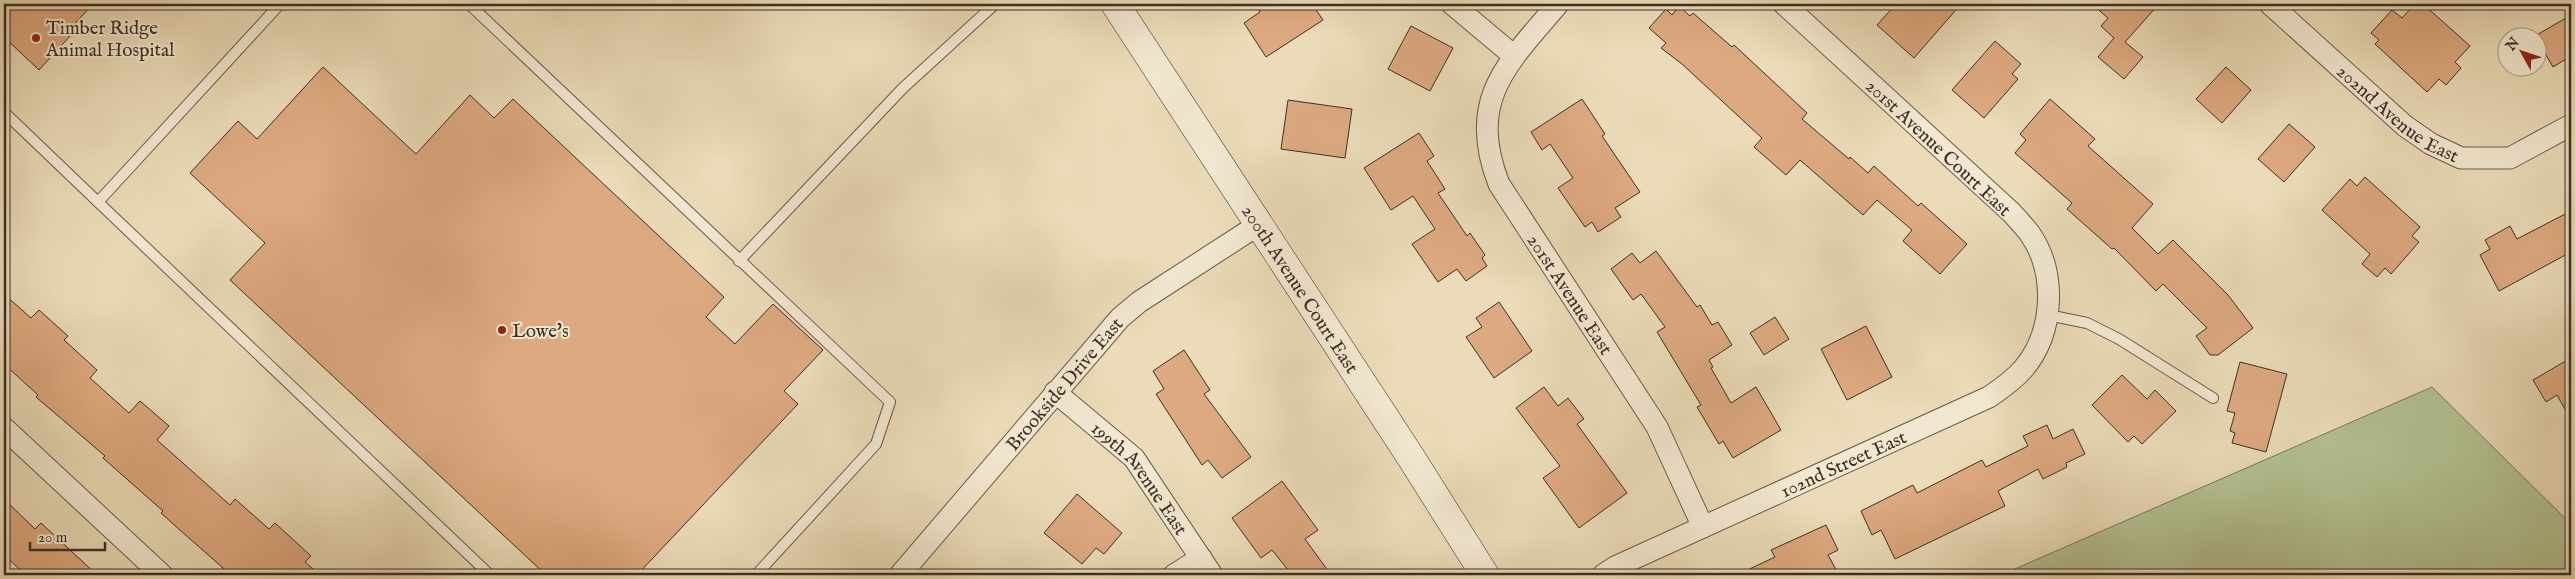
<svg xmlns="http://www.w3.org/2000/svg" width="2575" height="579" font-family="'IM FELL English',serif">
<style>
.green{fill:#b3c192;stroke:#77785c}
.building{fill:#dda980;stroke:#3b3025}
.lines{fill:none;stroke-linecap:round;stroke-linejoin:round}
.lane-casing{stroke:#675b4a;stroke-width:12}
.street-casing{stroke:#675b4a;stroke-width:23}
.secondary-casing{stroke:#3b3025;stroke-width:29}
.lane{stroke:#f2e8d1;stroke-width:10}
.street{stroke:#f2e8d1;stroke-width:21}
.secondary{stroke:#f2e8d1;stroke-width:28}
.poi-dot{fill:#8f2418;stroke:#f2e8d1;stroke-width:2}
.labels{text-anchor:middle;stroke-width:4;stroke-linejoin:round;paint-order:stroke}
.poi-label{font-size:19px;fill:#3b3025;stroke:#f2e8d1;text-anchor:start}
.street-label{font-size:19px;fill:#3b3025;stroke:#f2e8d1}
</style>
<rect width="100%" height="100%" fill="#ebdbb8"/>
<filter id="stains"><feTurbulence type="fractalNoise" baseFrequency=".004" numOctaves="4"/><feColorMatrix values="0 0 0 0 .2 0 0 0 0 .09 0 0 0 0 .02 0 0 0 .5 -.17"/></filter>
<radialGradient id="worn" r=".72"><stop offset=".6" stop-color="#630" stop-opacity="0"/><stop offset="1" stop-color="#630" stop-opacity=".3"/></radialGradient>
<!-- green -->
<path class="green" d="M 2432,387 L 2571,524 L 2571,575 L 2001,575 Z"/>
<!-- building -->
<g class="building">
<path d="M 4,4 L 93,4 L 68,31 L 72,34 L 39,70 L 4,37 Z"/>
<path d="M 1255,4 L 1312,4 L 1323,20 L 1266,57 L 1244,23 L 1260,12 Z"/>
<path d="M 1896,4 L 1961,4 L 1914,58 L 1877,25 Z"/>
<path d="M 2092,4 L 2159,4 L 2125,42 L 2143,57 L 2124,79 L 2098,57 L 2114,38 L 2101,26 L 2108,18 Z"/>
<path d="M 2415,4 L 2423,4 L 2470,46 L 2455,62 L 2461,68 L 2446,85 L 2439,79 L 2427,92 L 2375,44 L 2379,40 L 2371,33 L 2392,10 L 2402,18 Z"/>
<path d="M 1679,6 L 1690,16 L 1693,13 L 1732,47 L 1734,45 L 1807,113 L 1802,119 L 1849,159 L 1850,157 L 1868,173 L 1874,166 L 1918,206 L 1921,203 L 1967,244 L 1940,274 L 1903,241 L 1912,230 L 1877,200 L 1863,215 L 1800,160 L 1786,175 L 1754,147 L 1762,138 L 1682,64 L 1661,48 L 1666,43 L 1649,28 L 1666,9 L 1672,15 Z"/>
<path d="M 2571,15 L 2571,56 L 2553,67 L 2535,36 Z"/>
<path d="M 1411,26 L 1453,48 L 1430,91 L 1388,69 Z"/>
<path d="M 1995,41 L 2021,64 L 2012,74 L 2018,79 L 1984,118 L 1952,90 Z"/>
<path d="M 323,67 L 416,154 L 470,95 L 494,118 L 513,99 L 724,297 L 706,317 L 735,344 L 773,304 L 823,350 L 784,391 L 798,404 L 637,575 L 546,575 L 230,280 L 265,243 L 190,173 L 238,121 L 257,139 Z"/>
<path d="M 2226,67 L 2251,90 L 2222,123 L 2196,99 Z"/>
<path d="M 1582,99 L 1605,134 L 1602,136 L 1640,192 L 1615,208 L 1621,217 L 1598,232 L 1592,222 L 1585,227 L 1558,188 L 1573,178 L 1550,144 L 1542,150 L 1531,132 Z"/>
<path d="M 2050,99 L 2095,139 L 2088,146 L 2153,204 L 2132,228 L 2158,254 L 2173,240 L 2228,295 L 2253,328 L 2218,355 L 2210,355 L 2196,336 L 2207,328 L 2163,284 L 2156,291 L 2114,248 L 2112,249 L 2067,209 L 2072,203 L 2015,153 L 2026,140 L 2020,134 Z"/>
<path d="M 1288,100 L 1352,109 L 1345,158 L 1281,149 Z"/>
<path d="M 2289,124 L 2315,147 L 2284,182 L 2258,159 Z"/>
<path d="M 1419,133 L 1434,156 L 1427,161 L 1445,189 L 1438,193 L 1467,236 L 1470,233 L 1485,255 L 1482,258 L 1487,266 L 1466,281 L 1457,269 L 1438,282 L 1412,244 L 1435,229 L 1413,196 L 1391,210 L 1364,168 Z"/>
<path d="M 2365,177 L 2420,227 L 2412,236 L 2419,242 L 2391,274 L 2385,268 L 2377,277 L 2362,264 L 2370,254 L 2322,210 L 2350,179 L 2357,186 Z"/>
<path d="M 2571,211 L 2571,252 L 2499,291 L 2480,255 L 2490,249 L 2485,240 L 2510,226 L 2517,239 Z"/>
<path d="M 1656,251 L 1697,307 L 1700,305 L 1712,325 L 1718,322 L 1732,345 L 1709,360 L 1713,367 L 1711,368 L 1731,403 L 1756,387 L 1781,430 L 1733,458 L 1723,441 L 1719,444 L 1697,407 L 1701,405 L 1657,332 L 1665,327 L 1641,294 L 1633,300 L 1611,269 L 1632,253 L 1640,263 Z"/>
<path d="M 4,294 L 31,318 L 39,310 L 68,336 L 64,340 L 97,370 L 90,378 L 129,413 L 140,401 L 169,426 L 157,440 L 230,505 L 235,499 L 269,529 L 275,523 L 311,556 L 305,562 L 320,575 L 231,575 L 181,531 L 161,513 L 163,511 L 103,458 L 105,456 L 36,397 L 38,395 L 4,364 Z"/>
<path d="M 1499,302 L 1532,351 L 1494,378 L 1466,337 L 1482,327 L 1476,318 Z"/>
<path d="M 1775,317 L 1789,339 L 1764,355 L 1750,333 Z"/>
<path d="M 1866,326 L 1892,377 L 1847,400 L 1821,349 Z"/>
<path d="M 1184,350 L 1210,390 L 1204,394 L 1251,457 L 1222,478 L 1208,460 L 1202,465 L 1156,394 L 1164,389 L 1153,371 Z"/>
<path d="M 2571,358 L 2571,420 L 2557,395 L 2546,402 L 2533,380 Z"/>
<path d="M 2240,362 L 2287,374 L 2266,452 L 2232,443 L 2235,433 L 2230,431 L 2235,413 L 2227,411 Z"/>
<path d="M 2122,375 L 2147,399 L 2155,390 L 2176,411 L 2142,444 L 2134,436 L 2128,442 L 2092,405 Z"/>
<path d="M 1544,387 L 1558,406 L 1568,398 L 1584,419 L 1577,424 L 1627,493 L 1579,528 L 1543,478 L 1560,466 L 1516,408 Z"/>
<path d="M 2047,425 L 2053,439 L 2073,429 L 2085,454 L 2066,463 L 2067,467 L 2043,479 L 2038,469 L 1998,491 L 2005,506 L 1895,559 L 1881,530 L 1872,535 L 1861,511 L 1913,485 L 1917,493 L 1982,460 L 1986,467 L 2028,446 L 2023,436 Z"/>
<path d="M 1282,481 L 1318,530 L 1305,539 L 1331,575 L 1292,575 L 1272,550 L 1261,558 L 1232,518 Z"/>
<path d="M 1077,494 L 1122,533 L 1104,554 L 1096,548 L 1082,564 L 1044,533 Z"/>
<path d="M 4,499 L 35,529 L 41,523 L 97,575 L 26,575 L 4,555 Z"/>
<path d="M 1826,525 L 1838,550 L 1828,555 L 1839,575 L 1737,575 L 1775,557 L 1771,550 Z"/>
</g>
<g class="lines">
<!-- lane casing -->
<g class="lane-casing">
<g id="lane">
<path d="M 280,4 L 98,202 L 490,575"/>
<path d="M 469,4 L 890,402 L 876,444 L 756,575"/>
<path d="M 4,112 L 98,202"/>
<path d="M 739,261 L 903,88 L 995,4"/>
<path d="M 2048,315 L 2087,323 L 2119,339 L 2213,398"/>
</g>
</g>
<!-- street casing -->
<g class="street-casing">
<g id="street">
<path d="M 1452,4 L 1514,56"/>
<path id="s1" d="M 1558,4 C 1507,64 1466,100 1499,184 L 1657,427 L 1703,527"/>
<path id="s2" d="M 2270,4 L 2405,126 L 2431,144 L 2461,158 L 2510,158 L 2571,125"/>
<path id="s3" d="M 1055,392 L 1134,458 L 1212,575"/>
<path d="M 4,428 L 162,575"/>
<path id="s4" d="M 900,575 L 1120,318 L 1139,302 L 1258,225"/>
<path d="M 1174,575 L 1201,558"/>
<path id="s5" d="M 1603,575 L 1615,567 L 1989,397 C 2001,389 2014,380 2024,368 C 2054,332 2057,273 2030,234 C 2025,227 2018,220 2012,213 L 1784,4"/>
</g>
</g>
<!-- secondary casing -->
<g class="secondary-casing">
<g id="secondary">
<path id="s6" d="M 1115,4 L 1412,459 L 1485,575"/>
</g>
</g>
<!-- lane -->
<use href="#lane" class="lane"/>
<!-- street -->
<use href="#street" class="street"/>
<!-- secondary -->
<use href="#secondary" class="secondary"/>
</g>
<!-- markers -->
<g class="poi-dot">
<circle cx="36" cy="38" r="5"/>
<circle cx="502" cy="330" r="5"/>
</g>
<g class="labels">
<!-- poi labels -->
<g class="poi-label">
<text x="46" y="34">Timber Ridge<tspan x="46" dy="22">Animal Hospital</tspan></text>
<text x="512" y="337">Lowe's</text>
</g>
<!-- street labels -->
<g class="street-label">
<text dy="7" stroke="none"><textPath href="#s2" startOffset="169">202nd Avenue East</textPath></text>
<text transform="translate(1939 147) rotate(43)" y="7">201st Avenue Court East</text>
<text dy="7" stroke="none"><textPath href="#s6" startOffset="340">200th Avenue Court East</textPath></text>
<text dy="7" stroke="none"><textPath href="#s1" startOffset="335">201st Avenue East</textPath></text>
<text dy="7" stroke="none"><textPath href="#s4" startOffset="252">Brookside Drive East</textPath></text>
<text dy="7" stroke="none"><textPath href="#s5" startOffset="265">102nd Street East</textPath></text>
<text dy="7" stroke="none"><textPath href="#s3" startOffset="122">199th Avenue East</textPath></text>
</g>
</g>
<!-- margin -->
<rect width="2575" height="579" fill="none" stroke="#ebdbb8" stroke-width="20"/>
<rect x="5" y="5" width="2565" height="569" fill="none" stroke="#3b3025" stroke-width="2.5"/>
<rect x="10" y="10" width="2555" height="559" fill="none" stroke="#3b3025"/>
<!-- north arrow -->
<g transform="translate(2522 52) rotate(310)"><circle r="24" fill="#f2e8d1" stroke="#a99e8c"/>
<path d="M0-4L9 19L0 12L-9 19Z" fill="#8f2418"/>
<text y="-8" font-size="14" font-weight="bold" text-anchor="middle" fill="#3b3025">N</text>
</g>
<!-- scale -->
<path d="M30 542v8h75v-8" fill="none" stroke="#3b3025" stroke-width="2.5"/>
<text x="38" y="542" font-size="15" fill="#3b3025" stroke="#f2e8d1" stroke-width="4" paint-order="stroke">20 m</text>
<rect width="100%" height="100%" filter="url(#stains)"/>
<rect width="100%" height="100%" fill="url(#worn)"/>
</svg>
